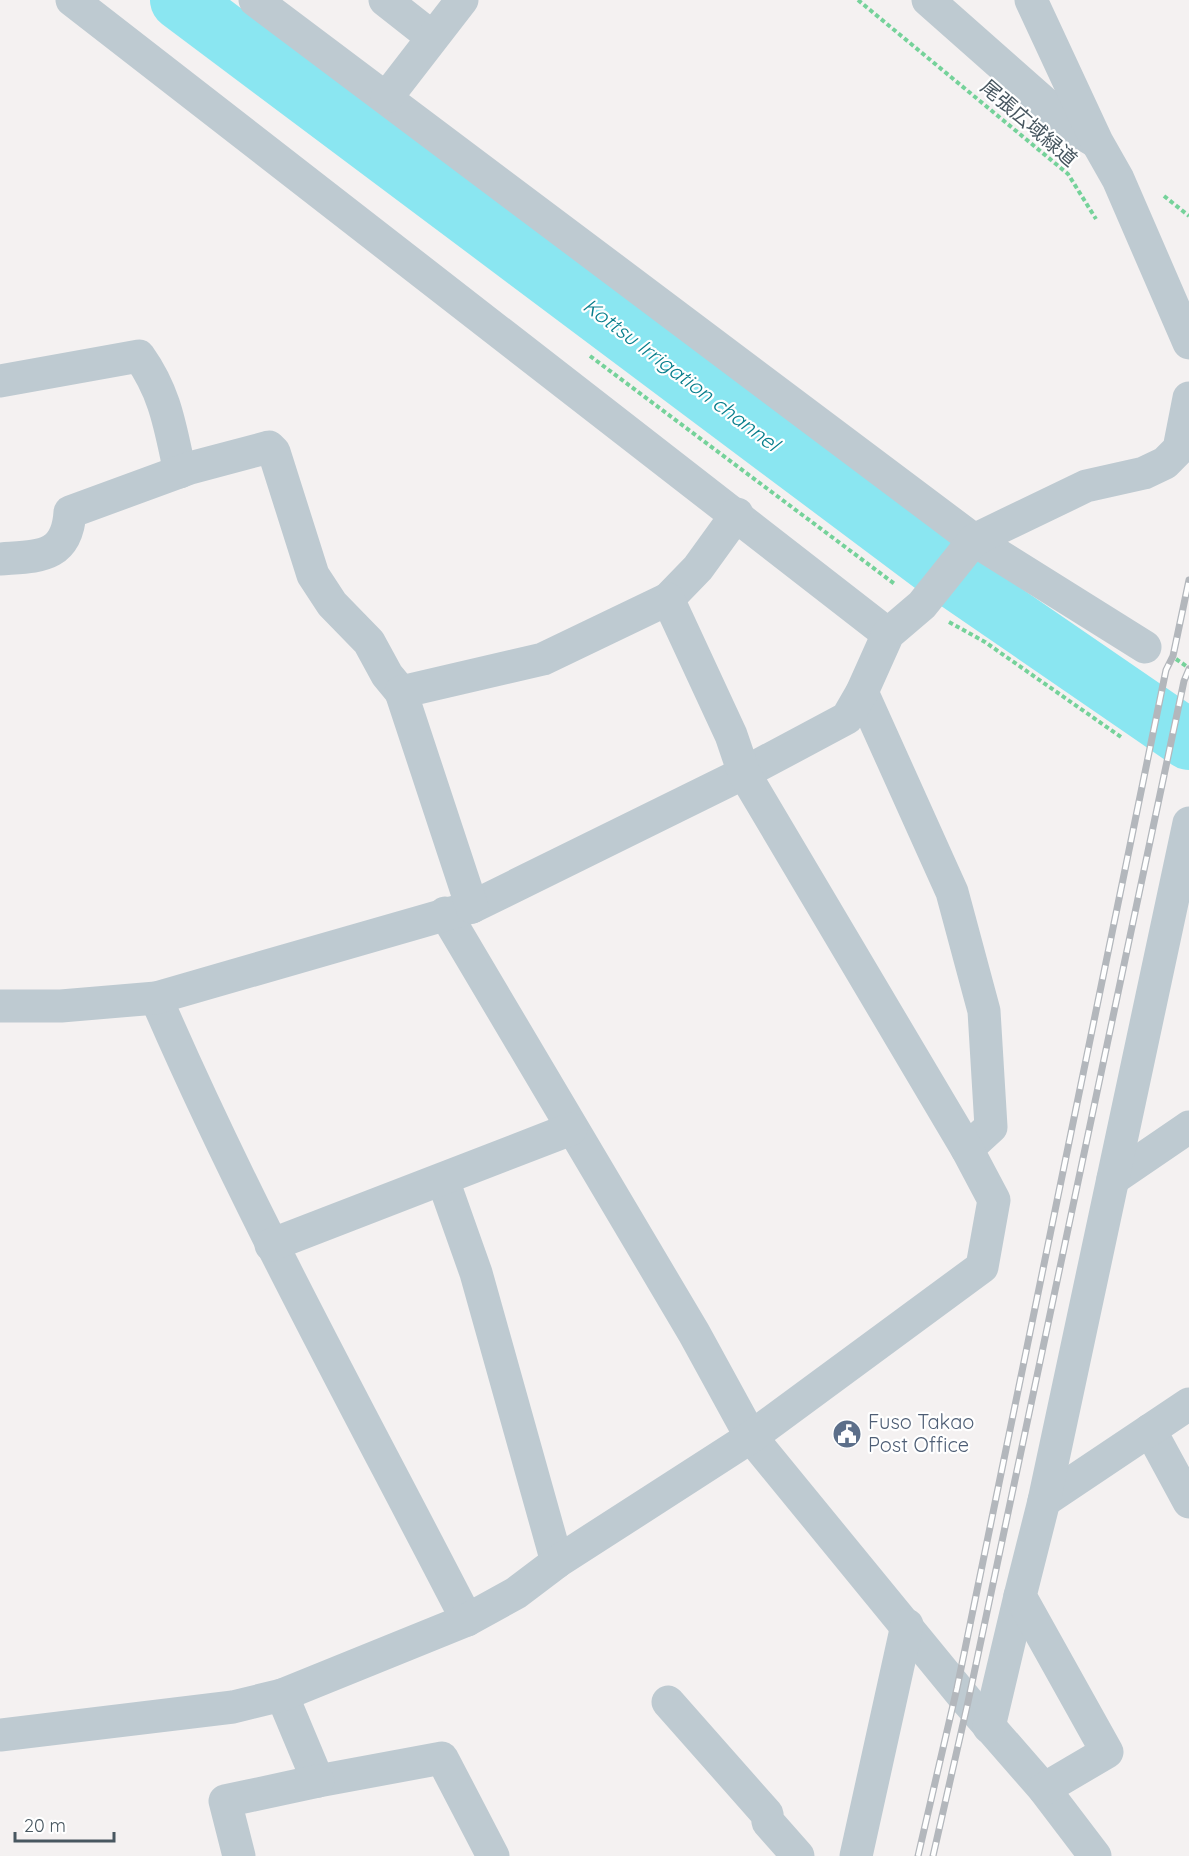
<svg xmlns="http://www.w3.org/2000/svg" width="1189" height="1856" font-family="Quicksand,'Noto Sans JP',sans-serif">
<style>
.lines{fill:none;stroke-linecap:round;stroke-linejoin:round}
.river{stroke:#8ae6f1;stroke-width:60}
.path{stroke:#75d29a;stroke-width:4;stroke-dasharray:4.5 3;stroke-linecap:butt}
.minor{stroke:#becad1;stroke-width:33}
.rail-casing{stroke:#b3b7bc;stroke-width:7}
.rail{stroke:#fff;stroke-width:4.5;stroke-dasharray:14;stroke-linecap:butt}
.labels{text-anchor:middle;stroke-width:4.5;stroke-linejoin:round;paint-order:stroke}
.street-label{font-size:20px;fill:#485760;stroke:#fff}
.service-label{font-size:20px;fill:#4e5e75;stroke:#fff;text-anchor:start}
.water-label{font-size:21px;font-style:italic;fill:#087e8c;stroke:#fff}
</style>
<rect width="100%" height="100%" fill="#f4f1f1"/>
<g class="lines">
<!-- river -->
<path class="river" d="M 180,0 L 933,564 L 1189,740"/>
<!-- path -->
<g class="path">
<path d="M 858,0 L 1068,174 L 1096,219"/>
<path d="M 1164,196 L 1189,216"/>
<path d="M 590,356 L 896,585"/>
<path d="M 949,622 L 985,642 L 1121,737"/>
<path d="M 1176,659 L 1189,668"/>
</g>
<!-- minor -->
<g class="minor">
<path d="M 72,0 L 888,634"/>
<path d="M 255,0 L 974,540 L 1145,647"/>
<path d="M 385,0 L 432,37"/>
<path d="M 928,0 L 1073,128 L 1095,141"/>
<path d="M 1031,0 L 1097,142 L 1118,179 L 1189,343"/>
<path d="M 387,97 L 462,0"/>
<path d="M 0,381 L 139,356 C 166,394 170,427 180,472"/>
<path d="M 0,559 C 38,556 67,559 70,512 L 190,468 L 269,447 L 274,452 L 313,575 L 332,604 L 369,642 L 387,675 L 401,692"/>
<path d="M 668,599 L 698,568 L 737,514"/>
<path d="M 862,692 L 952,892 L 984,1011 L 991,1127 L 967,1149"/>
<path d="M 445,913 L 694,1333 L 751,1437 L 968,1702 L 1044,1789 L 1095,1856"/>
<path d="M 156,998 C 248,1211 361,1414 467,1620"/>
<path d="M 0,1006 L 61,1006 L 156,998 L 472,907 L 744,773 L 847,718 L 862,692 L 888,634 L 922,605 L 974,540 L 1086,486 L 1144,473 L 1165,463 L 1179,449 L 1189,398"/>
<path d="M 1113,1179 L 1189,1127"/>
<path d="M 443,1180 L 476,1273 L 557,1562"/>
<path d="M 271,1245 L 571,1129"/>
<path d="M 1150,1430 L 1189,1502"/>
<path d="M 1044,1501 L 1189,1404"/>
<path d="M 282,1695 L 318,1781 L 442,1758 L 493,1856"/>
<path d="M 668,1702 L 767,1814 L 768,1822 L 798,1856"/>
<path d="M 989,1727 L 1020,1596"/>
<path d="M 0,1735 L 233,1707 L 282,1695 L 467,1620 L 516,1593 L 557,1562 L 751,1437 L 982,1267 L 994,1200 L 967,1149 L 744,773 L 731,735 L 668,599 L 543,659 L 401,692 L 472,907"/>
<path d="M 1044,1789 L 1107,1752 L 1020,1596 L 1044,1501 L 1189,823"/>
<path d="M 239,1856 L 225,1801 L 318,1781"/>
<path d="M 856,1856 L 907,1625"/>
</g>
<!-- rail casing -->
<g class="rail-casing">
<g id="rail">
<path d="M 918,1856 L 957,1688 L 1166,670 L 1173,656 L 1189,580"/>
<path d="M 933,1856 L 968,1702 L 1184,681 L 1189,669"/>
</g>
</g>
<!-- rail -->
<use href="#rail" class="rail"/>
</g>
<!-- icons -->
<defs>
<g id="civic-disc" transform="scale(1.5)"><circle r="9.5" fill="#5c6f8a" stroke="#fff"/><path d="M-.6-6.5H3V-4.5H.6V-3L4-1V1h2V6H-6V1h2V-1L-.6-3ZM-1.2 2.5V6h2.4V2.5Z" fill="#fff"/></g>
</defs>
<g fill-rule="evenodd">
<use href="#civic-disc" x="847" y="1434"/>
</g>
<g class="labels">
<!-- street labels -->
<g class="street-label">
<text transform="translate(1029 123) rotate(41)" y="7">尾張広域緑道</text>
</g>
<!-- service labels -->
<g class="service-label">
<text x="868" y="1429">Fuso Takao<tspan x="868" dy="23">Post Office</tspan></text>
</g>
<!-- water labels -->
<g class="water-label">
<text transform="translate(681 375) rotate(37)" y="7">Kottsu Irrigation channel</text>
</g>
</g>
<!-- scale -->
<path d="M15 1832v9h99v-9" fill="none" stroke="#485760" stroke-width="3"/>
<text x="24" y="1832" font-size="18" fill="#485760" stroke="#ffffff" stroke-width="4.5" paint-order="stroke">20 m</text>
</svg>
